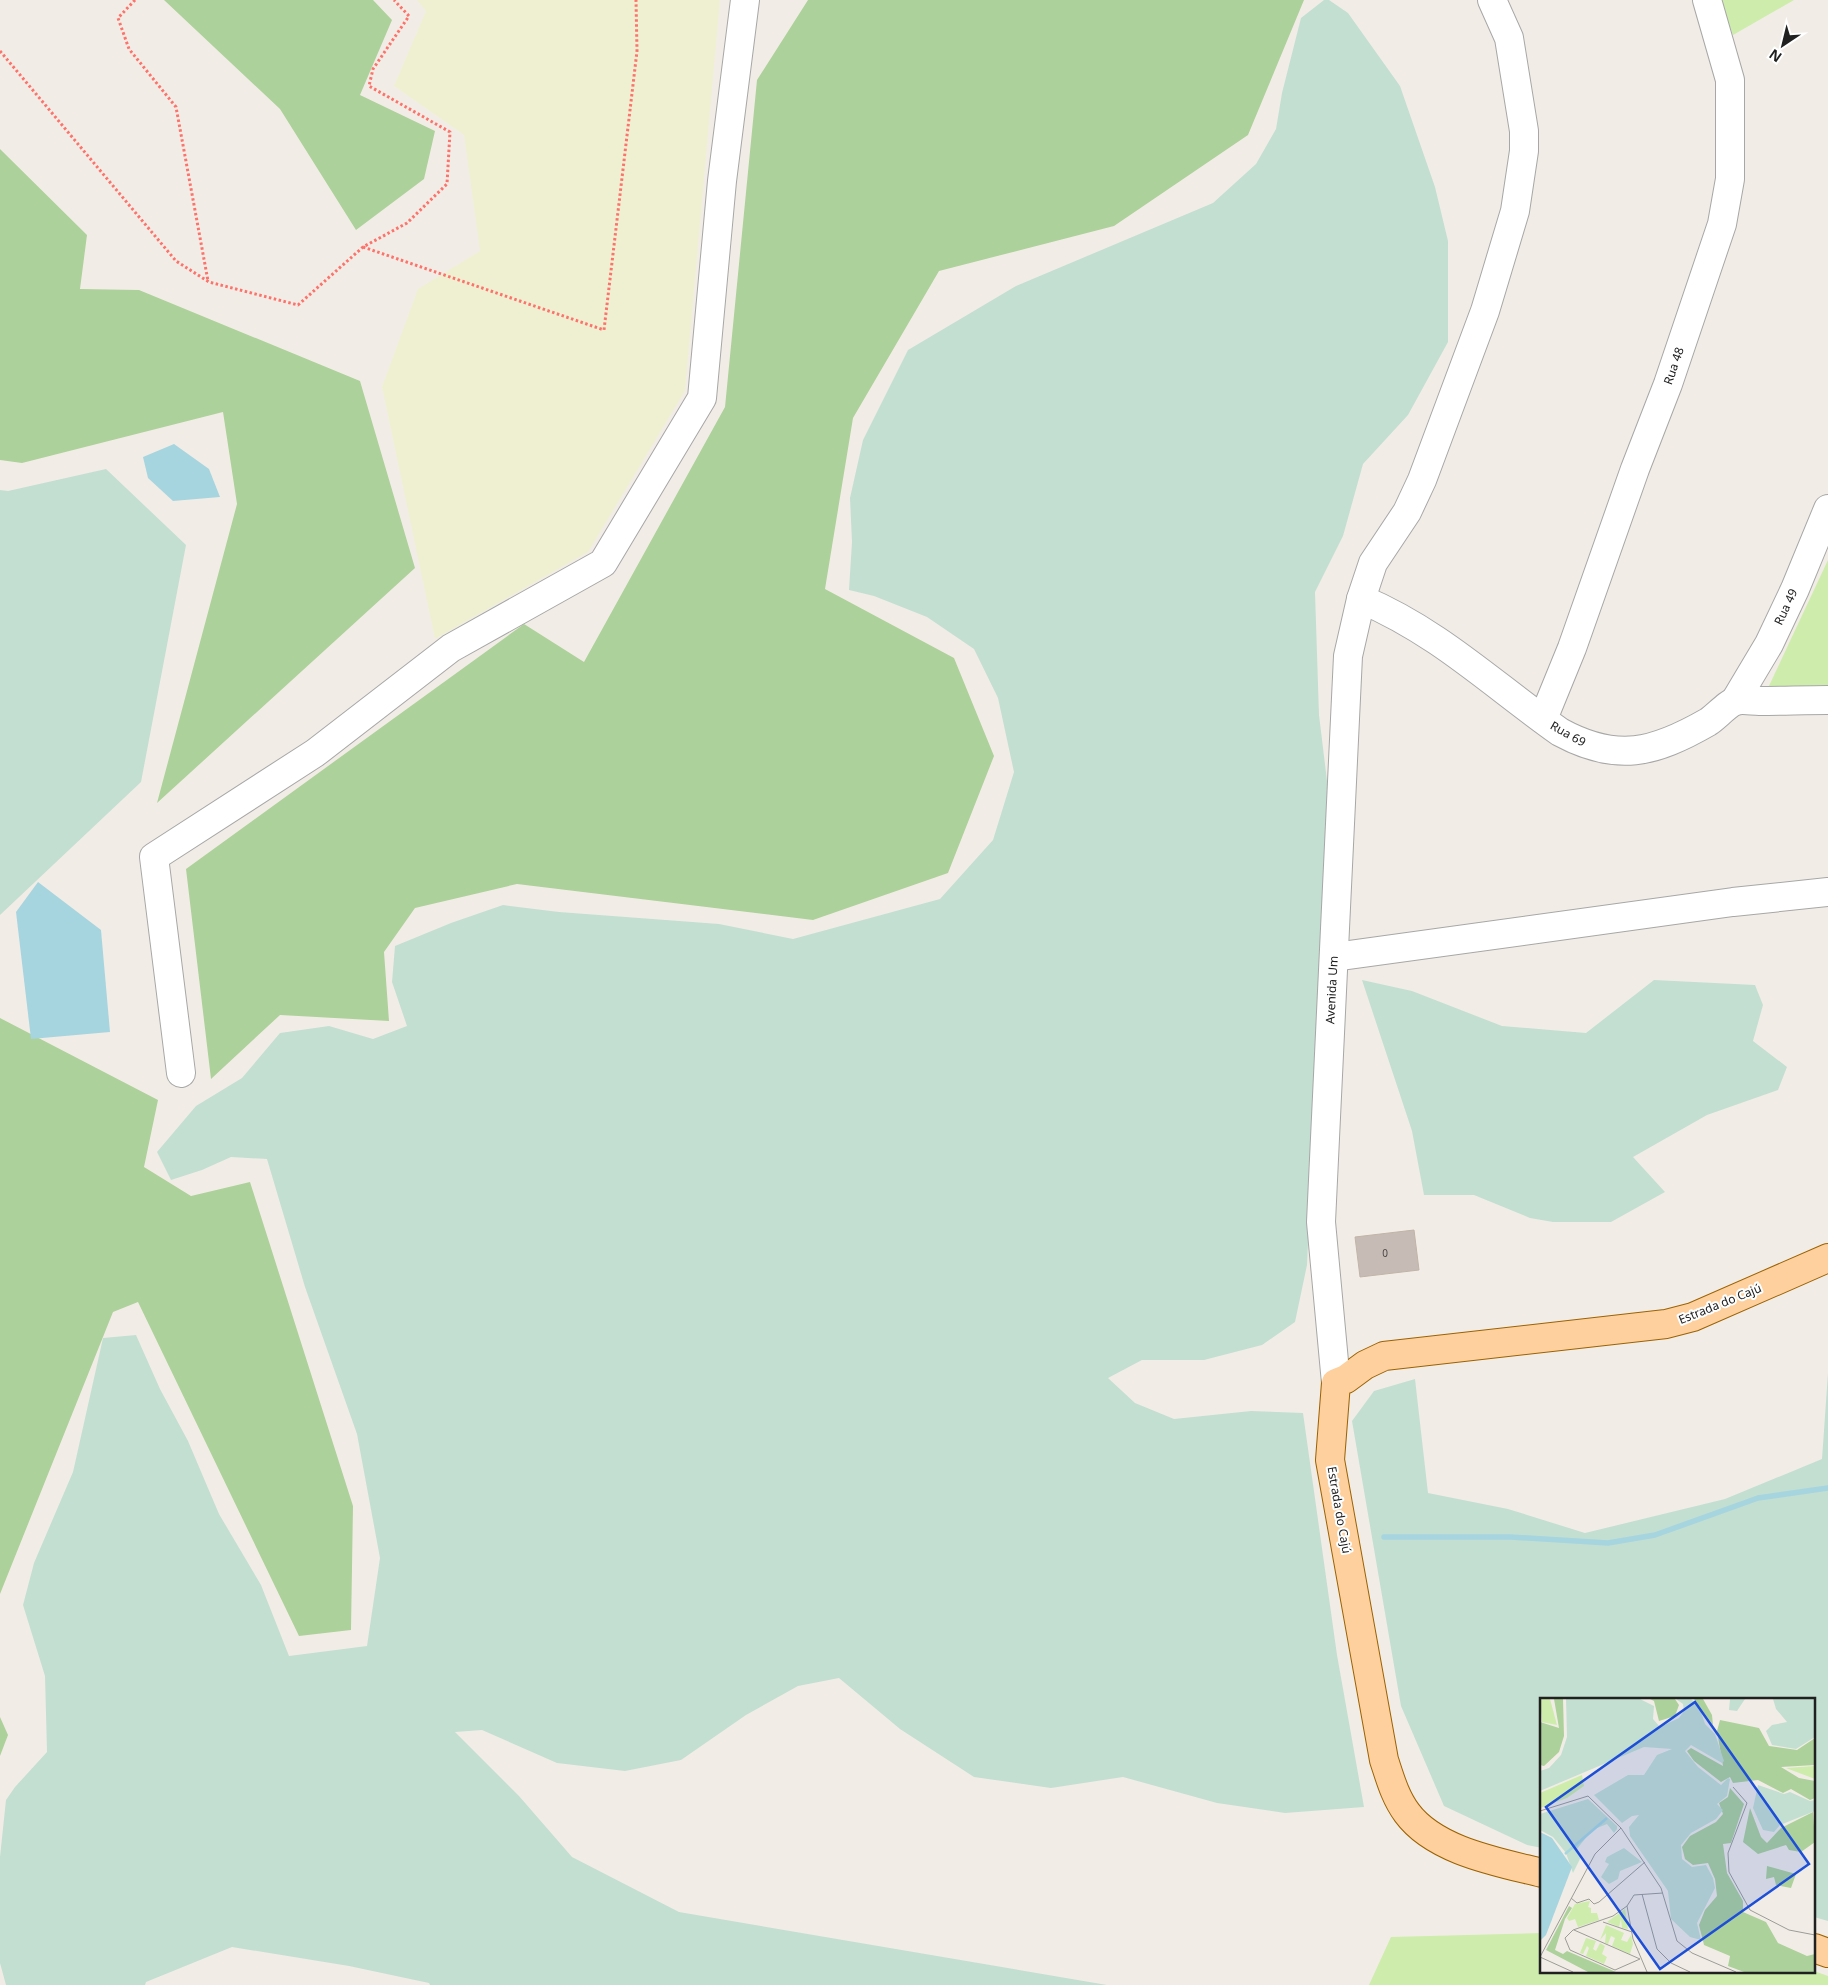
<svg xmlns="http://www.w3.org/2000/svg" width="1828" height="1985" font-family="'Noto Sans',sans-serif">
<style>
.farmland{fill:#eff0d2}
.grass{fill:#ceecab}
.forest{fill:#add19a}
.wetland{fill:#c3dfd1}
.water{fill:#a6d5df}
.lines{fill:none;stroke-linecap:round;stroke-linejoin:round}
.stream{stroke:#a6d5df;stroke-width:5.5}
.building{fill:#c6bcb5;stroke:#c3b3a8}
.minor-casing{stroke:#a7a7a7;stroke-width:30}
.major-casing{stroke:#9c6100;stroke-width:30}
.path{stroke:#fd736b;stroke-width:3;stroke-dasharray:2.5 2.5;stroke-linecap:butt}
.minor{stroke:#fff;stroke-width:28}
.major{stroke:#fed09e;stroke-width:28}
.labels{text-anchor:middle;stroke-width:4;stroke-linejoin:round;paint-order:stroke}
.number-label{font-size:10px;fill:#4a4745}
.street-label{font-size:12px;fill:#202020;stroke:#fff}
.inset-river{fill:none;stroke:#a6d5df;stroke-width:2.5}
.inset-road{fill:none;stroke:#9d9b97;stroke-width:1}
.view{fill:#1d4ed8;fill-opacity:0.15;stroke:#1d4ed8;stroke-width:2.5}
.inset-edge{fill:none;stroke:#202020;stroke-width:2.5}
</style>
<rect width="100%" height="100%" fill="#f1ede6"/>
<!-- farmland -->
<path class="farmland" d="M 417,0 L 720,0 L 685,391 L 588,552 L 435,639 L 382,387 L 418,289 L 480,251 L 464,135 L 394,86 L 426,11 Z"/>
<!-- grass -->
<g class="grass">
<path d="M 1720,0 L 1794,0 L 1733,35 Z"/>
<path d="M 1828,560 L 1828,685 L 1768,688 Z"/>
<path d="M 1542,1933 L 1542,1971 L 1814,1971 L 1828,1976 L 1828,1985 L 1369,1985 L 1391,1937 Z"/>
</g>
<!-- forest -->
<g class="forest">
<path d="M 164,0 L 373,0 L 392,20 L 360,95 L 435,131 L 424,179 L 356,230 L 280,109 Z"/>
<path d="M 808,0 L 1304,0 L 1248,135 L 1114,226 L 939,271 L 853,418 L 825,589 L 954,658 L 994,756 L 948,873 L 813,920 L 517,884 L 415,908 L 384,952 L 389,1021 L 280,1015 L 211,1079 L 186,869 L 524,624 L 584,662 L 725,407 L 757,80 Z"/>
<path d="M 0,149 L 87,235 L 80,289 L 139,290 L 360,381 L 415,568 L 157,803 L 237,504 L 223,412 L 22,463 L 0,460 Z"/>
<path d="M 0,1018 L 158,1100 L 144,1167 L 191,1196 L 250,1182 L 353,1506 L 351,1630 L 299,1636 L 138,1302 L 113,1312 L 0,1594 Z"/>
<path d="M 0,1717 L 8,1735 L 0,1756 Z"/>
</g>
<!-- wetland -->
<g class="wetland">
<path d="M 1324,0 L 1329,0 L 1348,13 L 1400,86 L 1435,187 L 1448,241 L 1448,342 L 1408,415 L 1363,464 L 1343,536 L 1315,592 L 1319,715 L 1328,789 L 1307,1265 L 1295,1322 L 1262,1345 L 1204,1360 L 1142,1360 L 1108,1378 L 1135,1403 L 1174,1419 L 1251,1411 L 1303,1413 L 1337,1655 L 1364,1807 L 1285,1813 L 1217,1803 L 1123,1777 L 1051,1788 L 974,1777 L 900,1729 L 839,1678 L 798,1686 L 746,1715 L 681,1760 L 625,1771 L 557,1763 L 482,1730 L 455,1732 L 519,1796 L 572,1857 L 679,1912 L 1107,1985 L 430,1985 L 429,1983 L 349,1966 L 232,1947 L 146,1982 L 145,1985 L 6,1985 L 0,1963 L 0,1857 L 6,1800 L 15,1787 L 47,1752 L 45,1676 L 23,1605 L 34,1563 L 73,1472 L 103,1338 L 136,1335 L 160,1389 L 188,1441 L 219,1514 L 261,1585 L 289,1656 L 367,1646 L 380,1558 L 357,1434 L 305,1287 L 267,1159 L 231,1157 L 202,1170 L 171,1180 L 157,1152 L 196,1106 L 242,1078 L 280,1033 L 329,1026 L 373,1039 L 407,1026 L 392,982 L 395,946 L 451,923 L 503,905 L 559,912 L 719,924 L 793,939 L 940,899 L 993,840 L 1014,772 L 998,698 L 974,649 L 927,617 L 874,596 L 849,590 L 852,542 L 850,498 L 863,440 L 908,350 L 1016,286 L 1213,203 L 1256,164 L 1276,129 L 1282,93 L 1301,18 Z"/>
<path d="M 106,469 L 186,545 L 141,782 L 0,915 L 0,490 L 8,491 Z"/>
<path d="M 1362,980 L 1412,991 L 1502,1026 L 1586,1033 L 1654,980 L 1755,985 L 1763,1005 L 1753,1041 L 1787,1067 L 1778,1090 L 1707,1115 L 1633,1157 L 1665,1192 L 1611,1222 L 1553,1222 L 1530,1218 L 1474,1195 L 1424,1195 L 1412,1131 Z"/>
<path d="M 1828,1373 L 1828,1921 L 1814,1917 L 1814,1699 L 1542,1699 L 1542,1848 L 1527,1845 L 1444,1806 L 1401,1706 L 1352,1421 L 1374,1391 L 1415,1379 L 1428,1493 L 1508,1509 L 1585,1533 L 1725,1499 L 1822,1459 Z"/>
</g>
<!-- water -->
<g class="water">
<path d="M 174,444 L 209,469 L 220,497 L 173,501 L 148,478 L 143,457 Z"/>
<path d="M 38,882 L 101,930 L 110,1032 L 31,1039 L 16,912 Z"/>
</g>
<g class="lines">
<!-- stream -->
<path class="stream" d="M 1384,1537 L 1510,1537 L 1608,1543 L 1655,1535 L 1758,1498 L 1828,1488"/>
</g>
<!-- building -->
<path class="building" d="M 1414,1230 L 1419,1270 L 1360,1277 L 1355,1237 Z"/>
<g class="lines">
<!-- minor casing -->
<g class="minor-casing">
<g id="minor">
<path d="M 1361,599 C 1439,632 1492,684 1560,732 C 1617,763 1654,753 1708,722 C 1716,717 1728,703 1736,701 C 1742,699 1752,701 1759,701 C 1782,701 1805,700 1828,700"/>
<path d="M 1735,701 L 1769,644 L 1795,589 L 1828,509"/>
<path d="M 1543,719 L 1572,648 L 1635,469 L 1668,384 L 1722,224 L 1730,179 L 1730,80 L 1707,0"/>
<path d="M 1334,957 L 1733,902 L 1828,892"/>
<path d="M 181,1073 L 154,857 L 315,753 L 451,648 L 603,563 L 702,398 L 722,181 L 745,0"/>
<path d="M 1336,1383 L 1321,1222 L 1348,656 L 1361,599 L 1373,563 L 1407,512 L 1422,480 L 1485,311 L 1515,211 L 1524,151 L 1524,131 L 1509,38 L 1492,0"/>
</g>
</g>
<!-- major casing -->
<g class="major-casing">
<g id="major">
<path d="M 1542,1873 C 1498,1862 1435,1851 1407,1813 C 1395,1797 1390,1778 1384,1760 L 1330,1460 L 1336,1383 L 1346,1379 L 1365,1365 L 1384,1356 L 1666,1324 L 1693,1317 L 1828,1258"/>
<path d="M 1814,1948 L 1828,1953"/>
</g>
</g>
<!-- path -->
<g class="path">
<path d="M 135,0 L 118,18 L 129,49 L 176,107 L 208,281"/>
<path d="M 0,51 L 176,261 L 209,282 L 298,305 L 363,247 L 407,223 L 447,184 L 450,132 L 369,86 L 373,69 L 409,16 L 394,0"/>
<path d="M 363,247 L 604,330 L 637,51 L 636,0"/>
</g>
<!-- minor -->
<use href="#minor" class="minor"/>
<!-- major -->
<use href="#major" class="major"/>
</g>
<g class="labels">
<!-- number labels -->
<g class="number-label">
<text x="1385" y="1257">0</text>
</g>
<!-- street labels -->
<g class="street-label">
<text transform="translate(1674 366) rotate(-71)" y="4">Rua 48</text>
<text transform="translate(1786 607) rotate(-65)" y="4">Rua 49</text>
<text transform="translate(1568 734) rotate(29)" y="4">Rua 69</text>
<text transform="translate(1332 990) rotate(-87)" y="4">Avenida Um</text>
<text transform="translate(1720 1304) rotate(-22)" y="4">Estrada do Cajú</text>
<text transform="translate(1339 1510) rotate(80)" y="4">Estrada do Cajú</text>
</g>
</g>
<!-- overview -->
<g transform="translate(1540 1698)">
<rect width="275" height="275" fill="#f1ede6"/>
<path d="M 0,1 L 10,1 L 17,27 L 2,24 ZM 275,68 L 275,81 L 246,70 ZM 42,77 L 44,88 L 27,100 L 0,110 L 0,95 ZM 50,203 L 48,209 L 51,210 L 51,215 L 57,215 L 59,222 L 38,229 L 35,221 L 29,223 L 27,220 L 35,206 ZM 85,211 L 88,231 L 82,230 L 81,221 L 79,229 L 67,224 ZM 66,227 L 84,235 L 81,242 L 87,244 L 91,237 L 93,246 L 90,256 L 72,248 L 75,240 L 71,238 L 68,246 L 65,245 L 66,235 L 60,242 ZM 46,240 L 56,243 L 53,251 L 56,253 L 60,245 L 65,248 L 62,256 L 67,259 L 64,266 L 46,258 L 49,250 L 47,248 L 43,256 L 40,255 Z" fill="#ceecab"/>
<path d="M 14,1 L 23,1 L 24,38 L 19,54 L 4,68 L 0,67 L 0,24 L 19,30 ZM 110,1 L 135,1 L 139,7 L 135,18 L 119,23 L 114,3 ZM 154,1 L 163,1 L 172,17 L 173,27 ZM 180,22 L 219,30 L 229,48 L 257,52 L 275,40 L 275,67 L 241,69 L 259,80 L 275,83 L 275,100 L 270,102 L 251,91 L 243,95 L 218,82 L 193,85 L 190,79 L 181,84 L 154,63 L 147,53 L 151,50 L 183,68 L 177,33 ZM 190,90 L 204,106 L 191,145 L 183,146 L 187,175 L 203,203 L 203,214 L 226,224 L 238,245 L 267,258 L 275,256 L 275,274 L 204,274 L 188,268 L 190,258 L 164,247 L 159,227 L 165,212 L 177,198 L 175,181 L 168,165 L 153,167 L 145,161 L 142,149 L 150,138 L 176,124 L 183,116 L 179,105 L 188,99 ZM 210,110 L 221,139 L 227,145 L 241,130 L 273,114 L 275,144 L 261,154 L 249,152 L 246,147 L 218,156 L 203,144 ZM 227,168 L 256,176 L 251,190 L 236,187 L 234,179 L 226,181 ZM 29,208 L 32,210 L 25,221 L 15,252 L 23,256 L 27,253 L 76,274 L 48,274 L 6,252 Z" fill="#add19a"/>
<path d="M 26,1 L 100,1 L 114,8 L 113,21 L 120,29 L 139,20 L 144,13 L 143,6 L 136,1 L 151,1 L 159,8 L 165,26 L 175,36 L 184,63 L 182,65 L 151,47 L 145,53 L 158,69 L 181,87 L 188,80 L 190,81 L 187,98 L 177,106 L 183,112 L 176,121 L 151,135 L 141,147 L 142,161 L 152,169 L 166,167 L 173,180 L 175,190 L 157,225 L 161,242 L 150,239 L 131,221 L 128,193 L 90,138 L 89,129 L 99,117 L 92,118 L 82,125 L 54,97 L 88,77 L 104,77 L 117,57 L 132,51 L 104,49 L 0,93 L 0,73 L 9,70 L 21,57 L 27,39 ZM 190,1 L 205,1 L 197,13 L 189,12 ZM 233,1 L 275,1 L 275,39 L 256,51 L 232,47 L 226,33 L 232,27 L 247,24 L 236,11 ZM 218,87 L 244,96 L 250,94 L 270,103 L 275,102 L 275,113 L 240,127 L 234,134 L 223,132 L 213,110 ZM 48,101 L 77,128 L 77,131 L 74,135 L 67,126 L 52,132 L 37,151 L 41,159 L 33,175 L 26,155 L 13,139 L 0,132 L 0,116 ZM 84,150 L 102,164 L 80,173 L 78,181 L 69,186 L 61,179 L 69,166 L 65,164 L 67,159 Z" fill="#c3dfd1"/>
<path d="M 0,134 L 12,140 L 32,169 L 6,237 L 0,243 Z" fill="#a6d5df"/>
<path class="inset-river" d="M 25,156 L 67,120"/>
<path class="inset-road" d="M 193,89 L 207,105 L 188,155 L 189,174 L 210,212 L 249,232 L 275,237M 0,113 L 48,98 L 81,130 L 55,156 L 0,259M 81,130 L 121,190 L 137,243 L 152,255 L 196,274M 102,196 L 117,251 L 131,265 L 150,274M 31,200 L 37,205 L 49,201 L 54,206 L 59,204 L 105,164M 87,208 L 93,241 L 107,274M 63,224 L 92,234M 34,232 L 100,261M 0,259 L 33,274M 100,261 L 75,272 L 30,252 L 25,240 L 33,232 L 73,218 L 87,208 L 94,197 L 123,195"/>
<path class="view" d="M 155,4 L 269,166 L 120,271 L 6,109 Z"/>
<rect width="275" height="275" class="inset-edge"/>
</g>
<!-- north arrow -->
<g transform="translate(1783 45) rotate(215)" stroke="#ffffff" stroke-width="4" paint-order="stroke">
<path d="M0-4L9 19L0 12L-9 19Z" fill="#202020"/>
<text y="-8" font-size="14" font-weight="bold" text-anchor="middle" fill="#202020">N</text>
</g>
</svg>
